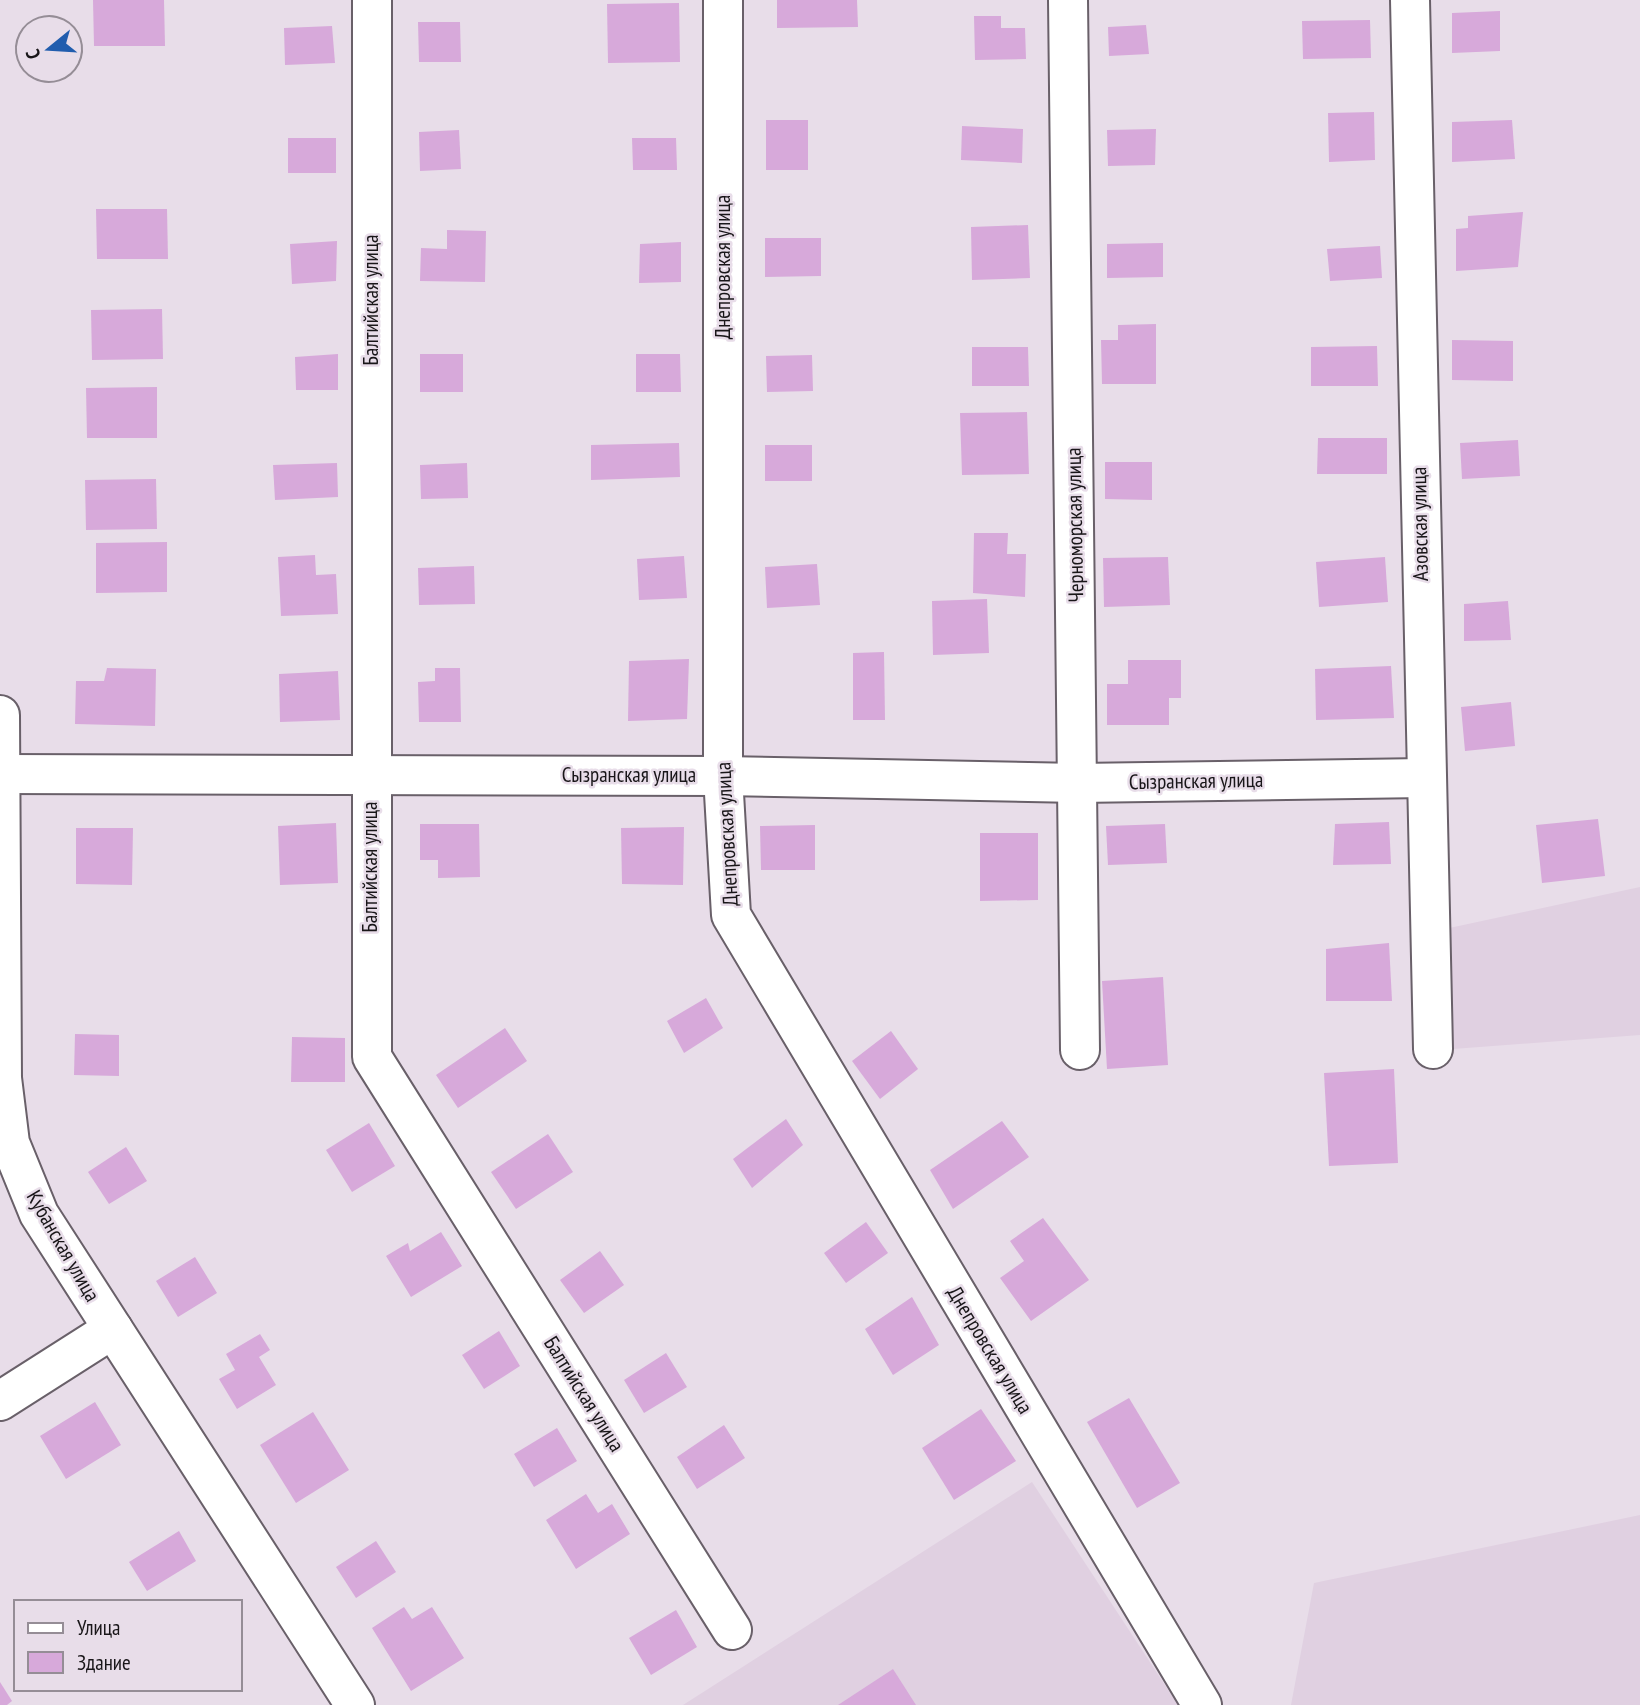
<svg xmlns="http://www.w3.org/2000/svg" width="1640" height="1705" font-family="'PT Sans Narrow',sans-serif">
<style>
.built{fill:#e0d0e1}
.building{fill:#d7a9da}
.lines{fill:none;stroke-linecap:round;stroke-linejoin:round}
.minor-casing{stroke:#696069;stroke-width:42}
.minor{stroke:#fff;stroke-width:38}
.labels{text-anchor:middle;stroke-width:5;stroke-linejoin:round;paint-order:stroke}
.street-label{font-size:21px;fill:#191619;stroke:#e8dde9}
</style>
<rect width="100%" height="100%" fill="#e8dde9"/>
<!-- built -->
<g class="built">
<path d="M 1640,887 L 1640,1035 L 1453,1049 L 1440,930 Z"/>
<path d="M 1032,1482 L 1178,1705 L 683,1705 Z"/>
<path d="M 1640,1515 L 1640,1705 L 1291,1705 L 1314,1583 Z"/>
</g>
<!-- building -->
<g class="building">
<path d="M 93,0 L 164,0 L 165,46 L 94,46 Z"/>
<path d="M 777,0 L 857,0 L 858,27 L 777,28 Z"/>
<path d="M 679,3 L 680,62 L 608,63 L 607,4 Z"/>
<path d="M 1500,11 L 1500,51 L 1452,53 L 1452,13 Z"/>
<path d="M 974,16 L 1001,16 L 1001,28 L 1025,28 L 1026,59 L 975,60 Z"/>
<path d="M 1370,20 L 1371,58 L 1303,59 L 1302,21 Z"/>
<path d="M 418,22 L 460,22 L 461,62 L 419,62 Z"/>
<path d="M 1146,25 L 1149,54 L 1109,56 L 1108,27 Z"/>
<path d="M 332,26 L 335,63 L 285,65 L 284,28 Z"/>
<path d="M 1374,112 L 1375,160 L 1329,162 L 1328,113 Z"/>
<rect x="766" y="120" width="42" height="50"/>
<path d="M 1512,120 L 1515,159 L 1452,162 L 1452,122 Z"/>
<path d="M 962,126 L 1023,129 L 1022,163 L 961,160 Z"/>
<path d="M 1156,129 L 1155,165 L 1108,166 L 1107,130 Z"/>
<path d="M 459,130 L 461,169 L 420,171 L 419,132 Z"/>
<rect x="288" y="138" width="48" height="35"/>
<path d="M 632,138 L 676,138 L 677,170 L 633,170 Z"/>
<path d="M 96,209 L 167,209 L 168,259 L 97,259 Z"/>
<path d="M 1523,212 L 1518,267 L 1456,271 L 1456,229 L 1468,228 L 1468,216 Z"/>
<path d="M 1028,225 L 1030,278 L 972,280 L 971,227 Z"/>
<path d="M 447,230 L 486,231 L 485,282 L 420,281 L 421,248 L 447,249 Z"/>
<path d="M 765,238 L 821,238 L 821,276 L 765,277 Z"/>
<path d="M 337,241 L 336,281 L 292,284 L 290,244 Z"/>
<path d="M 681,242 L 681,282 L 639,283 L 640,244 Z"/>
<path d="M 1163,243 L 1163,277 L 1107,278 L 1107,244 Z"/>
<path d="M 1380,246 L 1382,278 L 1330,281 L 1327,249 Z"/>
<path d="M 162,309 L 163,359 L 92,360 L 91,310 Z"/>
<path d="M 1156,324 L 1156,384 L 1102,384 L 1101,340 L 1118,340 L 1118,325 Z"/>
<path d="M 1452,340 L 1513,341 L 1513,381 L 1452,380 Z"/>
<path d="M 1377,346 L 1378,386 L 1311,386 L 1311,347 Z"/>
<path d="M 972,347 L 1028,347 L 1029,386 L 972,386 Z"/>
<path d="M 338,354 L 338,390 L 296,390 L 295,357 Z"/>
<rect x="420" y="354" width="43" height="38"/>
<path d="M 636,354 L 680,354 L 681,392 L 636,392 Z"/>
<path d="M 812,355 L 813,391 L 767,392 L 766,356 Z"/>
<path d="M 157,387 L 157,438 L 87,438 L 86,388 Z"/>
<path d="M 1027,412 L 1029,474 L 962,475 L 960,413 Z"/>
<path d="M 1318,438 L 1387,438 L 1387,474 L 1317,474 Z"/>
<path d="M 1518,440 L 1520,476 L 1462,479 L 1460,443 Z"/>
<path d="M 679,443 L 680,477 L 591,480 L 591,445 Z"/>
<rect x="765" y="445" width="47" height="36"/>
<path d="M 1105,462 L 1152,462 L 1152,500 L 1105,499 Z"/>
<path d="M 337,463 L 338,497 L 275,500 L 273,465 Z"/>
<path d="M 467,463 L 468,498 L 421,499 L 420,465 Z"/>
<path d="M 156,479 L 157,529 L 86,530 L 85,480 Z"/>
<path d="M 974,533 L 1008,533 L 1007,554 L 1026,554 L 1025,597 L 973,593 Z"/>
<path d="M 167,542 L 167,592 L 96,593 L 96,543 Z"/>
<path d="M 315,555 L 316,575 L 336,574 L 338,614 L 281,616 L 278,557 Z"/>
<path d="M 684,556 L 687,598 L 639,600 L 637,559 Z"/>
<path d="M 1168,557 L 1170,605 L 1104,607 L 1103,558 Z"/>
<path d="M 1385,557 L 1388,602 L 1319,607 L 1316,562 Z"/>
<path d="M 817,564 L 820,605 L 767,608 L 765,567 Z"/>
<path d="M 474,566 L 475,604 L 419,605 L 418,568 Z"/>
<path d="M 987,599 L 989,653 L 933,655 L 932,601 Z"/>
<path d="M 1508,601 L 1511,640 L 1464,641 L 1464,604 Z"/>
<path d="M 884,652 L 885,720 L 853,720 L 853,653 Z"/>
<path d="M 689,659 L 687,719 L 628,721 L 629,661 Z"/>
<path d="M 1128,660 L 1181,660 L 1181,698 L 1169,698 L 1169,725 L 1107,725 L 1107,684 L 1128,684 Z"/>
<path d="M 1391,666 L 1394,718 L 1316,720 L 1315,669 Z"/>
<path d="M 107,668 L 156,669 L 155,726 L 75,724 L 76,681 L 104,681 Z"/>
<path d="M 435,668 L 460,668 L 461,722 L 419,722 L 418,682 L 435,681 Z"/>
<path d="M 338,671 L 340,720 L 280,722 L 279,674 Z"/>
<path d="M 1511,702 L 1515,746 L 1465,751 L 1461,707 Z"/>
<path d="M 1598,819 L 1605,876 L 1542,883 L 1536,825 Z"/>
<path d="M 1389,822 L 1391,864 L 1333,865 L 1335,824 Z"/>
<path d="M 336,823 L 338,883 L 280,885 L 278,826 Z"/>
<path d="M 420,824 L 479,824 L 480,877 L 438,878 L 438,860 L 420,860 Z"/>
<path d="M 1165,824 L 1167,863 L 1108,865 L 1106,826 Z"/>
<path d="M 815,825 L 815,870 L 761,870 L 760,826 Z"/>
<path d="M 684,827 L 683,885 L 622,884 L 621,828 Z"/>
<path d="M 76,828 L 133,828 L 132,885 L 76,884 Z"/>
<path d="M 980,833 L 1038,833 L 1038,900 L 980,901 Z"/>
<path d="M 1389,943 L 1392,1001 L 1326,1001 L 1326,949 Z"/>
<path d="M 1163,977 L 1168,1065 L 1107,1069 L 1102,981 Z"/>
<path d="M 706,998 L 723,1028 L 684,1053 L 667,1021 Z"/>
<path d="M 505,1028 L 527,1061 L 458,1108 L 436,1075 Z"/>
<path d="M 891,1031 L 918,1069 L 880,1099 L 852,1061 Z"/>
<path d="M 75,1034 L 119,1035 L 119,1076 L 74,1075 Z"/>
<path d="M 292,1037 L 345,1038 L 345,1082 L 291,1082 Z"/>
<path d="M 1394,1069 L 1398,1163 L 1329,1166 L 1324,1073 Z"/>
<path d="M 786,1119 L 803,1145 L 752,1188 L 733,1159 Z"/>
<path d="M 1002,1121 L 1029,1157 L 953,1209 L 930,1170 Z"/>
<path d="M 369,1123 L 395,1166 L 352,1192 L 326,1150 Z"/>
<path d="M 548,1134 L 573,1172 L 516,1209 L 491,1172 Z"/>
<path d="M 126,1147 L 147,1181 L 109,1204 L 88,1172 Z"/>
<path d="M 1043,1218 L 1089,1280 L 1031,1321 L 1000,1278 L 1024,1261 L 1010,1241 Z"/>
<path d="M 866,1222 L 888,1253 L 846,1283 L 824,1253 Z"/>
<path d="M 441,1232 L 462,1266 L 411,1297 L 386,1256 L 408,1243 L 410,1251 Z"/>
<path d="M 600,1251 L 624,1285 L 584,1313 L 560,1280 Z"/>
<path d="M 195,1257 L 217,1293 L 178,1317 L 156,1281 Z"/>
<path d="M 912,1297 L 939,1345 L 893,1375 L 865,1329 Z"/>
<path d="M 499,1331 L 520,1366 L 484,1389 L 462,1355 Z"/>
<path d="M 260,1334 L 270,1350 L 259,1357 L 276,1385 L 237,1409 L 219,1379 L 235,1370 L 226,1354 Z"/>
<path d="M 666,1353 L 687,1387 L 644,1413 L 624,1380 Z"/>
<path d="M 1129,1398 L 1180,1483 L 1137,1508 L 1087,1422 Z"/>
<path d="M 95,1402 L 121,1445 L 66,1479 L 40,1436 Z"/>
<path d="M 981,1409 L 1016,1461 L 954,1500 L 922,1448 Z"/>
<path d="M 313,1412 L 349,1470 L 296,1503 L 260,1445 Z"/>
<path d="M 724,1425 L 745,1458 L 697,1489 L 677,1457 Z"/>
<path d="M 557,1428 L 577,1461 L 534,1487 L 514,1454 Z"/>
<path d="M 586,1494 L 598,1513 L 612,1504 L 630,1534 L 576,1569 L 546,1520 Z"/>
<path d="M 179,1531 L 196,1561 L 147,1591 L 129,1562 Z"/>
<path d="M 376,1541 L 396,1572 L 356,1598 L 336,1567 Z"/>
<path d="M 404,1607 L 412,1619 L 432,1607 L 464,1658 L 411,1691 L 372,1628 Z"/>
<path d="M 676,1610 L 697,1647 L 651,1675 L 629,1638 Z"/>
<path d="M 893,1669 L 916,1705 L 838,1705 Z"/>
<path d="M 0,1682 L 12,1701 L 7,1705 L 0,1705 Z"/>
</g>
<g class="lines">
<!-- minor casing -->
<g class="minor-casing">
<g id="minor">
<path d="M 372,0 L 372,1057 L 732,1630"/>
<path d="M 723,0 L 723,776 L 731,915 L 1202,1705"/>
<path d="M 1068,0 L 1080,1050"/>
<path d="M 1410,0 L 1433,1049"/>
<path d="M 0,715 L 2,1078 L 10,1143 L 39,1214 L 355,1705"/>
<path d="M 0,774 L 723,776 L 1078,783 L 1425,778"/>
<path d="M 0,1401 L 113,1329"/>
</g>
</g>
<!-- minor -->
<use href="#minor" class="minor"/>
</g>
<g class="labels">
<!-- street labels -->
<g class="street-label">
<text transform="translate(723 267) rotate(-90)" y="7">Днепровская улица</text>
<text transform="translate(371 300) rotate(-90)" y="7">Балтийская улица</text>
<text transform="translate(1420 524) rotate(-91)" y="7">Азовская улица</text>
<text transform="translate(1075 525) rotate(-91)" y="7">Черноморская улица</text>
<text x="629" y="782">Сызранская улица</text>
<text transform="translate(1196 781) rotate(-1)" y="7">Сызранская улица</text>
<text transform="translate(727 834) rotate(-93)" y="7">Днепровская улица</text>
<text transform="translate(370 867) rotate(-90)" y="7">Балтийская улица</text>
<text transform="translate(63 1246) rotate(60)" y="7">Кубанская улица</text>
<text transform="translate(990 1350) rotate(59)" y="7">Днепровская улица</text>
<text transform="translate(584 1394) rotate(58)" y="7">Балтийская улица</text>
</g>
</g>
<!-- legend -->
<rect x="14" y="1600" width="228" height="91" fill="#e8dde9" stroke="#958d96" stroke-width="2"/>
<rect x="28" y="1623" width="35" height="10" fill="#ffffff" stroke="#958d96" stroke-width="2"/>
<text x="77" y="1635" font-size="21" fill="#191619">Улица</text>
<rect x="28" y="1652" width="35" height="21" fill="#d7a9da" stroke="#958d96" stroke-width="2"/>
<text x="77" y="1670" font-size="21" fill="#191619">Здание</text>
<!-- north arrow -->
<g transform="translate(49 49) rotate(252)"><circle r="33" fill="#e8dde9" stroke="#958d96" stroke-width="2"/>
<path d="M0-5L12 26L0 18L-12 26Z" fill="#215dae"/>
<text y="-10" font-size="19" font-weight="bold" text-anchor="middle" fill="#191619">С</text>
</g>
</svg>
